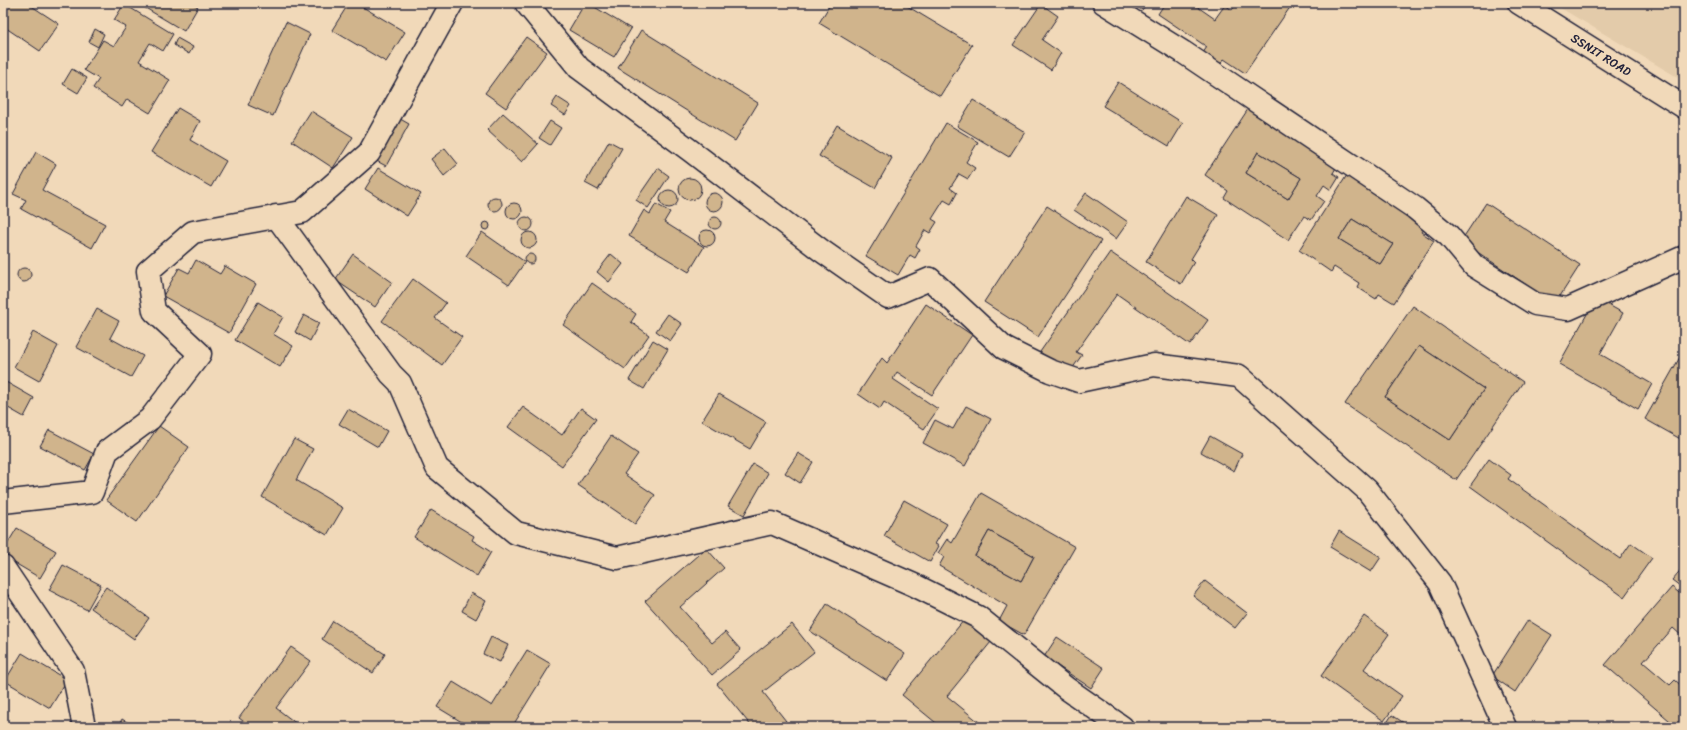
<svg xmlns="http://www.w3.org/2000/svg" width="1687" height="730" font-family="Sriracha,sans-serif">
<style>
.built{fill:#e3cbaa}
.building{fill:#d0b48c;stroke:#22223b;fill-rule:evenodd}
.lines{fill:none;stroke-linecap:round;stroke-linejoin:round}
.minor-casing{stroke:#22223b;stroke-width:25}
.minor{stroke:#f1d9b9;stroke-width:22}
.labels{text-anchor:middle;stroke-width:3.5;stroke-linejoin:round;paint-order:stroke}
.street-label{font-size:12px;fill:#22223b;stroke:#f1d9b9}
</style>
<rect width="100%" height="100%" fill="#f1d9b9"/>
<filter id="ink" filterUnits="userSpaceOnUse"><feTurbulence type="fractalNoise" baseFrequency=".025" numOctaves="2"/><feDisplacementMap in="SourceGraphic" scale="8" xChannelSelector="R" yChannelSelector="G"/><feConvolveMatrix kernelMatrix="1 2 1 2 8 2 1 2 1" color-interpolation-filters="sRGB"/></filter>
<g filter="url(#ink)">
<!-- built -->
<path class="built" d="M 1552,3 L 1684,3 L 1684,81 Z"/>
<!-- building -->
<g class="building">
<path d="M 3,3 L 27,3 L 59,24 L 40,51 L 3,26 Z"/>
<path d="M 137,3 L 191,3 L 198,7 L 184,31 Z"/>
<path d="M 349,3 L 356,3 L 405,32 L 386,62 L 332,30 Z"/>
<path d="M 585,3 L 588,3 L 631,29 L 614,57 L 569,30 Z"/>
<path d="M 831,3 L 902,3 L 972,45 L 940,96 L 819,23 Z"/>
<path d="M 1132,3 L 1147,3 L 1142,10 Z"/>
<path d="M 1165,3 L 1192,3 L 1215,19 L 1225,5 L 1232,10 L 1237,3 L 1293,3 L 1245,73 L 1224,59 L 1217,69 L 1200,57 L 1207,47 L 1158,14 Z"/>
<path d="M 124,4 L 173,34 L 163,51 L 150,43 L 139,61 L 170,80 L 150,113 L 127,99 L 122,107 L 93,88 L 99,79 L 84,70 L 103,40 L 114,46 L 126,27 L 114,20 Z"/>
<path d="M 1041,4 L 1058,16 L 1042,40 L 1061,53 L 1051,70 L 1013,45 Z"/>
<path d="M 286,22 L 310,34 L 273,116 L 248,105 Z"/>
<path d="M 95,29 L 104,34 L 98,47 L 89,42 Z"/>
<path d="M 641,30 L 758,103 L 735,141 L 618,68 Z"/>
<path d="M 526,37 L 547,52 L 506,108 L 485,93 Z"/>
<path d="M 177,38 L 193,47 L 189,54 L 174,45 Z"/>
<path d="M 72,69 L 87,78 L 78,93 L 63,84 Z"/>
<path d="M 1118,82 L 1183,123 L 1169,146 L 1103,106 Z"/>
<path d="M 557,97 L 571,106 L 565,115 L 551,106 Z"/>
<path d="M 973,100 L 1025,132 L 1009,157 L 957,126 Z"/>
<path d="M 1252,103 L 1340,161 L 1333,173 L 1339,177 L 1331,190 L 1324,185 L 1317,196 L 1324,201 L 1311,220 L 1304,216 L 1288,240 L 1224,198 L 1228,191 L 1205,175 ZM 1258,152 L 1301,178 L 1288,199 L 1246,173 Z"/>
<path d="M 178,108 L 200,121 L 190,140 L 226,161 L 211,187 L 151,152 Z"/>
<path d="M 311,111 L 353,137 L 333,168 L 292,141 Z"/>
<path d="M 503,113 L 538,144 L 522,162 L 487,130 Z"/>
<path d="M 395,116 L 409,124 L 386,166 L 371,158 Z"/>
<path d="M 550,121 L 561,128 L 550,145 L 539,138 Z"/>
<path d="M 946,123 L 978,142 L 966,162 L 975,168 L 968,179 L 959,174 L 950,188 L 957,193 L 951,204 L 944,200 L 932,219 L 937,222 L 930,233 L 925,230 L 916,246 L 920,249 L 915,258 L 910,255 L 898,275 L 866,256 Z"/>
<path d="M 837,125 L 892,158 L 875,188 L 819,156 Z"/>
<path d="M 609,141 L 622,148 L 598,190 L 585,183 Z"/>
<path d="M 445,148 L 458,164 L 444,176 L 431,159 Z"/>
<path d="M 36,152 L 56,164 L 42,190 L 105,224 L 92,248 L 21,209 L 26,200 L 13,194 Z"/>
<path d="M 1258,152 L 1301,178 L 1288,199 L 1246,173 Z"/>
<path d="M 378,168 L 421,194 L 407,216 L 365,189 Z"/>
<path d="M 658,168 L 669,176 L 648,208 L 636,200 Z"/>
<path d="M 1347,175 L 1425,225 L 1421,232 L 1434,241 L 1394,303 L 1379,294 L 1376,299 L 1357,287 L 1359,283 L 1334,267 L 1331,272 L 1299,250 ZM 1352,219 L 1393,244 L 1380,264 L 1339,239 Z"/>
<circle cx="690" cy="189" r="11"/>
<circle cx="669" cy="199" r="9"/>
<circle cx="714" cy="202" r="9"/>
<path d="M 1086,193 L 1128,222 L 1116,239 L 1074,210 Z"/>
<path d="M 1186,196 L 1218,215 L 1191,259 L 1194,262 L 1181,284 L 1146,262 Z"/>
<circle cx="495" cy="204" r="7"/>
<path d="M 1486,203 L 1580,265 L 1555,304 L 1461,241 Z"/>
<circle cx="514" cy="211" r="8"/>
<path d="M 656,204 L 670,212 L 664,222 L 704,247 L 689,272 L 629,236 L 644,210 L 650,214 Z"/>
<path d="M 1047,206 L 1101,241 L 1038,337 L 984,302 Z"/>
<circle cx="715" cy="223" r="6"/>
<circle cx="526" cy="224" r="7"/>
<path d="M 1352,219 L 1393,244 L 1380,264 L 1339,239 Z"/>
<circle cx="486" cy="226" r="4"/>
<circle cx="707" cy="238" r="8"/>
<path d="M 482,232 L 525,262 L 509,285 L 466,256 Z"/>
<circle cx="529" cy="240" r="8"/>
<path d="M 1110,252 L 1208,320 L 1190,345 L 1117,294 L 1076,352 L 1082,355 L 1069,373 L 1040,352 Z"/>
<circle cx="530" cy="259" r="5"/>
<path d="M 353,254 L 392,282 L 375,307 L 335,280 Z"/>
<path d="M 611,254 L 623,264 L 609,282 L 597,272 Z"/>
<path d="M 196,260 L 220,274 L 225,266 L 256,284 L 229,333 L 163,296 L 179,268 L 189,273 Z"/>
<circle cx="24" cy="275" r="7"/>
<path d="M 413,279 L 446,303 L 435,318 L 462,337 L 442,365 L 382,321 Z"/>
<path d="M 592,283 L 636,314 L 631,322 L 649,335 L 625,369 L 563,325 Z"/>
<path d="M 1596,298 L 1623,313 L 1600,354 L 1652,384 L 1638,409 L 1559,364 Z"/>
<path d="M 258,302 L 283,317 L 273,334 L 293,346 L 280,367 L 235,340 Z"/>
<path d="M 926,304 L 972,335 L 932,395 L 897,372 L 893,379 L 938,409 L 924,429 L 884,402 L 880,409 L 858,394 L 882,358 L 887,363 Z"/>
<path d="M 1413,306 L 1523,382 L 1456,480 L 1345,404 ZM 1419,346 L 1484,389 L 1450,440 L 1385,397 Z"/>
<path d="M 97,309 L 119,321 L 110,338 L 143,356 L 131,377 L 76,347 Z"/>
<path d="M 668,314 L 682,324 L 670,341 L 656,331 Z"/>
<path d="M 304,315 L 319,323 L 310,341 L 295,332 Z"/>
<path d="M 33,332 L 58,346 L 39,381 L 14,367 Z"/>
<path d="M 653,340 L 668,349 L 644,389 L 629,380 Z"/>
<path d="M 1419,346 L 1484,389 L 1450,440 L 1385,397 Z"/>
<path d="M 1684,350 L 1683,406 L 1684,441 L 1645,419 Z"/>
<path d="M 6,382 L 34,398 L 24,417 L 3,405 L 3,388 Z"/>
<path d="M 719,394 L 766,422 L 750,449 L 702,421 Z"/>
<path d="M 966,406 L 991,419 L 965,466 L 923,443 L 935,420 L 953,429 Z"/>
<path d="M 523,407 L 562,435 L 581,408 L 596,419 L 562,466 L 508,427 Z"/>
<path d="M 348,409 L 387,431 L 378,447 L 339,424 Z"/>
<path d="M 159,426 L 189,447 L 137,522 L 106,500 Z"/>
<path d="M 49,430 L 94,454 L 85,470 L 40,446 Z"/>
<path d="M 611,436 L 638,454 L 624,474 L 655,495 L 635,524 L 578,485 Z"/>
<path d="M 1210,436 L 1242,454 L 1234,471 L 1201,452 Z"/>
<path d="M 294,439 L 313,449 L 296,480 L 343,508 L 327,535 L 262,497 Z"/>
<path d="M 798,453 L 813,462 L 800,483 L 785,473 Z"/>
<path d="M 1489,459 L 1511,475 L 1508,479 L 1620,559 L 1631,543 L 1652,558 L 1624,597 L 1470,486 Z"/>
<path d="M 753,464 L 768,473 L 744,515 L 728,506 Z"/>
<path d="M 981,493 L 1075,547 L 1024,635 L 999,621 L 1007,606 L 939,566 L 944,557 L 938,553 L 947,539 L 952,543 ZM 989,531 L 1034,556 L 1021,581 L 975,556 Z"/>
<path d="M 904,500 L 947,524 L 935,544 L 939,546 L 930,562 L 884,536 Z"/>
<path d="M 431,510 L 474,536 L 472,540 L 491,552 L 477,576 L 414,537 Z"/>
<path d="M 17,528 L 56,551 L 40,578 L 3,556 L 3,551 Z"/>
<path d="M 989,531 L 1034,556 L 1021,581 L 975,556 Z"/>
<path d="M 1339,531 L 1381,557 L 1371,572 L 1330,547 Z"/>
<path d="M 706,548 L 724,568 L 680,607 L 712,643 L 725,632 L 741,650 L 712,675 L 645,601 Z"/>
<path d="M 63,565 L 101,585 L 87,610 L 49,590 Z"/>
<path d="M 1684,566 L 1684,589 L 1672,580 Z"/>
<path d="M 1205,581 L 1247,613 L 1235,628 L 1193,596 Z"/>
<path d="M 106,587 L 149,618 L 134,639 L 91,608 Z"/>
<path d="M 1672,587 L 1684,597 L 1684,638 L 1673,628 L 1643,662 L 1670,685 L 1675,680 L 1684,688 L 1684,727 L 1677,727 L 1605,665 Z"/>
<path d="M 471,593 L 486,601 L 476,619 L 462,611 Z"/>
<path d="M 827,604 L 905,654 L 887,681 L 810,631 Z"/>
<path d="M 1364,616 L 1389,634 L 1364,669 L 1402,696 L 1384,721 L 1321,676 Z"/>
<path d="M 964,620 L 991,642 L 947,696 L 985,727 L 941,727 L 902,695 Z"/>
<path d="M 1528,620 L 1552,635 L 1515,692 L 1492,676 Z"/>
<path d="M 333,621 L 385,654 L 373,673 L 322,639 Z"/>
<path d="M 792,624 L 814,652 L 763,692 L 786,721 L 779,727 L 752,727 L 717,684 Z"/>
<path d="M 491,637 L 508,645 L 500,662 L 483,654 Z"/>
<path d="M 1057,637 L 1104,668 L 1091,688 L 1044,657 Z"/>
<path d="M 291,647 L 311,661 L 276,708 L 301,727 L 251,727 L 239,718 Z"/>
<path d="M 527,650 L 551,664 L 512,727 L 470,727 L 437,707 L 453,682 L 492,706 Z"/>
<path d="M 22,653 L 67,680 L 50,708 L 5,681 Z"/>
<path d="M 1392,715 L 1410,727 L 1384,727 Z"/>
<path d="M 122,719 L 135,727 L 118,727 Z"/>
</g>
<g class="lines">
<!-- minor casing -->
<g class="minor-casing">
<g id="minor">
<path d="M 526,3 L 579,68 L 691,151 L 822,251 L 888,297 L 930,279 L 1004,348 L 1050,371 L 1079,381 L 1154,365 L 1239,376 L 1367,490 L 1440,583 L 1505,727"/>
<path d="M 1104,3 L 1183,52 L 1415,208 L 1449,236 L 1474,266 L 1535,304 L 1568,309 L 1684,257"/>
<path id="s1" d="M 1519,3 L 1684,107"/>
<path d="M 276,216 L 391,374 L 400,383 L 437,468 L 516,533 L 617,558 L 772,523 L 914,585 L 978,617 L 1066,688 L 1122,727"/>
<path d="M 3,502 L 92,492 L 107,451 L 150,419 L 200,354 L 154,311 L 148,271 L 193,232 L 302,212 L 369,153 L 452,3"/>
<path d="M 3,567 L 73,671 L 84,727"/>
</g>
</g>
<!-- minor -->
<use href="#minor" class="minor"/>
</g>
</g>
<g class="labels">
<!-- street labels -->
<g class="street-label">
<text dy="4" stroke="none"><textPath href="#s1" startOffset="97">SSNIT ROAD</textPath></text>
</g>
</g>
<!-- margin -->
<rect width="1687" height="730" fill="none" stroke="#f1d9b9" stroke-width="16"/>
<rect x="8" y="8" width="1671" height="714" fill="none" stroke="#22223b" stroke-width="1.5" filter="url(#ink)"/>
</svg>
